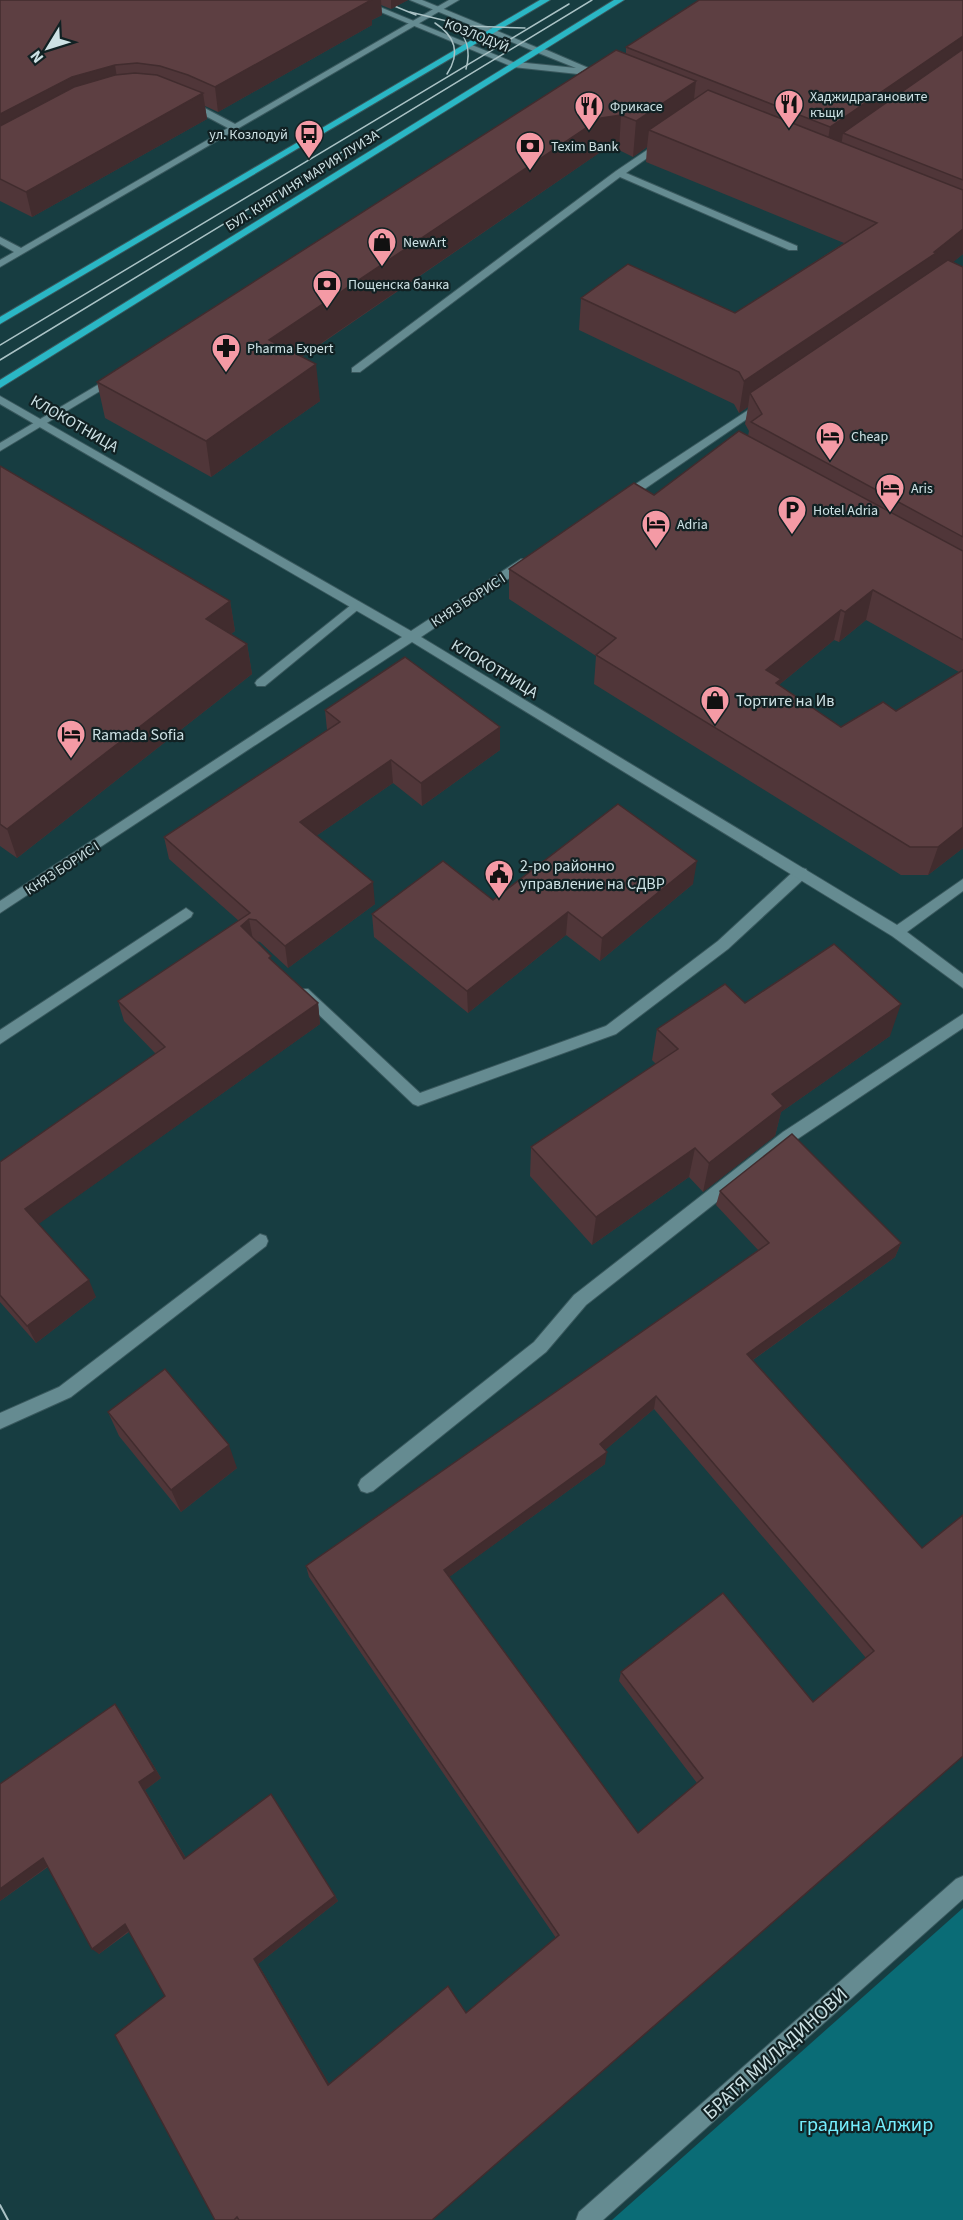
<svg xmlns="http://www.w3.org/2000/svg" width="963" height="2220" font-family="'Source Sans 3',sans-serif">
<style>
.green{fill:#0a6c76}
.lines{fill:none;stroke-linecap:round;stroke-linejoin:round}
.service-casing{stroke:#39585d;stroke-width:2}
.minor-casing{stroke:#39585d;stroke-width:2}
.secondary-casing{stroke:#39585d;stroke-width:2}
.primary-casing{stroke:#39585d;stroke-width:2}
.service{fill:#658b91;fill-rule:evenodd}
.minor{fill:#658b91;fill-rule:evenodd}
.secondary{fill:#658b91;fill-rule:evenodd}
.primary{fill:#2ab7c5;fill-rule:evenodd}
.tram-far1{stroke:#aac2c5;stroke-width:1.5}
.tram{stroke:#aac2c5;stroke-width:2}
.wall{fill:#503639;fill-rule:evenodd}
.shaded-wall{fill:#412c2e}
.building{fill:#5d3f42;stroke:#412c2e;stroke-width:1.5;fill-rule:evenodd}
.labels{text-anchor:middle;stroke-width:4.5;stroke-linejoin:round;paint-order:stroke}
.far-street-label{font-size:14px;fill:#cde1e4;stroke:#112123}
.far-poi-label{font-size:14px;fill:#cde1e4;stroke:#112123;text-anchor:start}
.street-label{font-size:16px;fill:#cde1e4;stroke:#112123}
.poi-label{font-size:16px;fill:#cde1e4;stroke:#112123;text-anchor:start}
.near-street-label{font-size:20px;fill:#cde1e4;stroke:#112123}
.near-park-label{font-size:20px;fill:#76efff;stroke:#112123}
</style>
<rect width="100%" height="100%" fill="#173d41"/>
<!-- green -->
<path class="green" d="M 963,1908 L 963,2220 L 612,2220 Z"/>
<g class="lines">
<!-- service casing -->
<g class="service-casing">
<g id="service">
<path d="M 449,0 L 459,0 L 0,267 L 0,260 L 14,252 L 0,244 L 0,237 L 21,248 L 228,128 L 187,106 L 187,102 L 193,102 L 235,124 Z"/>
<path d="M 659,142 L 667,144 L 626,173 L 797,246 L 797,250 L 789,250 L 620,177 L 360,372 L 352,372 L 352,368 L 616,171 Z"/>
<path d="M 116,374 L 120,375 L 120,379 L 0,451 L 0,443 Z"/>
<path d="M 356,601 L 360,602 L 360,608 L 265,686 L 257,686 L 255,683 L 257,680 Z"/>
<path d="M 801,868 L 806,869 L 808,873 L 806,877 L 728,949 L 616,1034 L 418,1106 L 413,1104 L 296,993 L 298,989 L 308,989 L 420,1093 L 606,1026 L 718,941 L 796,869 Z"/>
<path d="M 186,908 L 193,913 L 191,917 L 0,1044 L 0,1030 Z"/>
<path d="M 963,1014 L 963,1028 L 793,1142 L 586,1305 L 546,1352 L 373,1491 L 367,1493 L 361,1491 L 358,1485 L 361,1479 L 534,1342 L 574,1295 L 783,1132 Z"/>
<path d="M 260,1234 L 266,1236 L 268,1241 L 266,1246 L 71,1397 L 0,1429 L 0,1413 L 59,1387 Z"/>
</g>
</g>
<!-- minor casing -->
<g class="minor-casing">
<g id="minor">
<path d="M 536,48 L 542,48 L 607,76 L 603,79 L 582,71 L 578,74 L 513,67 L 513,63 L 516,62 L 576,68 L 536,52 Z"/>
<path d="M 0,396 L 411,631 L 521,559 L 529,559 L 529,565 L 421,637 L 897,925 L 963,879 L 963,891 L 907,932 L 963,974 L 963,988 L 892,936 L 412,642 L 0,913 L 0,901 L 402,637 L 0,404 Z"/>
<path d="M 762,401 L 767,404 L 766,406 L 627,501 L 619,501 L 619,495 Z"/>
<path d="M 963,1876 L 963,1899 L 603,2220 L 576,2220 L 579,2212 L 956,1879 Z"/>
</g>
</g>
<!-- secondary casing -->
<g class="secondary-casing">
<g id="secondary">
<path d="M 352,0 L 363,0 L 520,65 L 513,67 Z"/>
<path d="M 410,0 L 422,0 L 543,50 L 536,52 Z"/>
</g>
</g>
<!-- primary casing -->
<g class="primary-casing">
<g id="primary">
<path d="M 540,0 L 550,0 L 0,324 L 0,317 Z"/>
<path d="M 614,0 L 624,0 L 0,388 L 0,380 Z"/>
</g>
</g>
<!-- service -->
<use href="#service" class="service"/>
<!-- minor -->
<use href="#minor" class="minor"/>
<!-- secondary -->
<use href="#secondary" class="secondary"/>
<!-- primary -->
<use href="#primary" class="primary"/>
<!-- tram-far1 -->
<g class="tram-far1">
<path d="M 380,0 L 416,15"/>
<path d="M 410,12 L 467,26 L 525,28"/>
<path d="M 435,23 C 455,36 461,53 447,74"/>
<path d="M 452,25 C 468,36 471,51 466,69"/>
<path d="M 0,345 L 569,4"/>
<path d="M 0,360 L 592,0"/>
</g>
<!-- tram -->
<path class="tram" d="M 0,2205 L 8,2220"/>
</g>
<!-- wall -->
<g class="wall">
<path d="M 0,0 L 408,0 L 391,9 L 381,5 L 382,15 L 372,20 L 372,25 L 218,112 L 205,106 L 207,119 L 32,217 L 0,201 Z"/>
<path d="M 963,0 L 963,254 L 953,262 L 963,267 L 963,848 L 928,875 L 901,875 L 594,684 L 596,656 L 509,599 L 509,569 L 654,495 L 748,436 L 749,431 L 745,424 L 748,407 L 739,413 L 734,404 L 579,330 L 581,298 L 735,313 L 844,243 L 646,162 L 647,147 L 633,157 L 619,150 L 599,153 L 302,357 L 320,401 L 211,477 L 105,418 L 97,382 L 626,54 L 626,47 ZM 866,620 L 959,672 L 896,711 L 841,727 L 779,686 L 780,684 L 834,640 L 839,642 Z"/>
<path d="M 0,466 L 230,601 L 235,631 L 231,634 L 247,644 L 252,674 L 17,858 L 0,846 Z"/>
<path d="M 325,710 L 500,750 L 422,806 L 393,783 L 316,836 L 375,904 L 288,968 L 260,942 L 256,941 L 272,961 L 318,1003 L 320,1024 L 38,1224 L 96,1297 L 36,1343 L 0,1302 L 0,1162 L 156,1054 L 124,1021 L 118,1001 L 239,921 L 169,859 L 164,837 L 327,730 Z"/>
<path d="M 693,884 L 600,961 L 566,935 L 468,1013 L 374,937 L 372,914 L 493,900 Z"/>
<path d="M 745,1003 L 890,1036 L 781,1112 L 775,1136 L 703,1192 L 689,1177 L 592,1245 L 530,1176 L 531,1147 L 656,1064 L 652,1060 L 657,1029 Z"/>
<path d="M 720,1191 L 901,1243 L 895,1257 L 753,1360 L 963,1757 L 238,2220 L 215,2220 L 165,1996 L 129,1932 L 99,1954 L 48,1867 L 0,1901 L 0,1784 L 115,1704 L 121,1712 L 161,1778 L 145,1790 L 186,1858 L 335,1896 L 338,1901 L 258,1964 L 329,2084 L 466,2013 L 556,1938 L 309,1577 L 306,1566 L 759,1251 L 716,1205 ZM 654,1409 L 866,1658 L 813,1702 L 621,1672 L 619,1681 L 697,1783 L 638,1833 L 449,1577 L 605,1464 L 605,1450 Z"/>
<path d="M 108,1412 L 237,1468 L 181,1512 L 119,1436 Z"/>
</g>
<!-- shaded-wall -->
<g class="shaded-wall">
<path d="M 366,0 L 381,0 L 382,15 L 372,20 L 372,25 L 218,112 L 215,87 Z"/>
<path d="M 391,0 L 408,0 L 391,9 Z"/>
<path d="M 963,36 L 963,57 L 843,133 L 841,147 L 825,158 L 830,127 Z"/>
<path d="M 115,65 L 119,90 L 0,142 L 0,114 L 72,77 Z"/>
<path d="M 696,81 L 692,117 L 649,130 L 647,147 L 633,157 L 636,121 Z"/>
<path d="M 203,93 L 207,119 L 32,217 L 26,192 Z"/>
<path d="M 621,115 L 619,150 L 599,153 L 273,376 L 269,340 L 601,118 Z"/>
<path d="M 963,229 L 963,254 L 929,282 L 750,393 L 748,407 L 739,413 L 744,381 L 934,252 Z"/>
<path d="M 316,364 L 320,401 L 211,477 L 206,441 Z"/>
<path d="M 873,590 L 866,620 L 839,642 L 845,612 Z"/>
<path d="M 230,601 L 235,631 L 211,649 L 206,619 Z"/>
<path d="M 841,610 L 834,640 L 780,684 L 775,709 L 766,670 Z"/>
<path d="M 247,644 L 252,674 L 17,858 L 7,829 Z"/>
<path d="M 500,727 L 500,750 L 422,806 L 421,783 Z"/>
<path d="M 391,760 L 393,783 L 303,845 L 300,822 Z"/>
<path d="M 963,827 L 963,848 L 928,875 L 938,847 Z"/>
<path d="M 697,861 L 693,884 L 600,961 L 602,938 Z"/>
<path d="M 373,882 L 375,904 L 288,968 L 285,946 Z"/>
<path d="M 568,912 L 566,935 L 468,1013 L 467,991 Z"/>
<path d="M 249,919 L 253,940 L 241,926 Z"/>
<path d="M 318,1003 L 320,1024 L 33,1228 L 25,1209 Z"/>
<path d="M 901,1004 L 890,1036 L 781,1112 L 775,1136 L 703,1192 L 709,1163 L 772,1094 Z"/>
<path d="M 695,1148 L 689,1177 L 592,1245 L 596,1217 Z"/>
<path d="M 901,1243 L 895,1257 L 743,1367 L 747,1354 Z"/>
<path d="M 89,1280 L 96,1297 L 36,1343 L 27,1326 Z"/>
<path d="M 656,1396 L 654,1409 L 598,1456 L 600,1444 Z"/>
<path d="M 229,1445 L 237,1468 L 181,1512 L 171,1490 Z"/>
<path d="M 607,1452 L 605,1464 L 445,1580 L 444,1570 Z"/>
<path d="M 115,1704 L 121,1712 L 161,1778 L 145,1790 L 190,1865 L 184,1859 L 139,1782 Z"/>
<path d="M 43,1858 L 51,1864 L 0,1901 L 0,1889 Z"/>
<path d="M 335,1896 L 338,1901 L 258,1964 L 331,2087 L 328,2085 L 254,1959 Z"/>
<path d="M 125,1924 L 131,1929 L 99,1954 L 92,1949 Z"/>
</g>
<!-- building -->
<g class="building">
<path d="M 0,0 L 371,0 L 215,87 L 188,75 L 160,66 L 137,63 L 115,65 L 72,77 L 0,114 Z"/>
<path d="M 699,0 L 963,0 L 963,36 L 830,127 L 626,47 Z"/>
<path d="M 963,49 L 963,180 L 843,133 Z"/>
<path d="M 616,50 L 696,81 L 636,121 L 621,115 L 601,118 L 269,340 L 316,364 L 206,441 L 97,382 Z"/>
<path d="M 135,73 L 157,75 L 203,93 L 26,192 L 0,179 L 0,126 L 74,87 L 115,75 Z"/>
<path d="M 708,90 L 963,190 L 963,229 L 934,252 L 936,253 L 744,381 L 739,372 L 581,298 L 628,264 L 735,313 L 877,223 L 649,130 Z"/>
<path d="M 948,260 L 963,267 L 963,537 L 751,422 L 762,414 L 750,393 Z"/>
<path d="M 739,431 L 963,551 L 963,640 L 873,590 L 845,612 L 841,610 L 766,670 L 781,679 L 776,683 L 841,727 L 883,702 L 896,711 L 963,670 L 963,827 L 938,847 L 910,847 L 596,655 L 616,638 L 509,569 L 634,483 L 654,495 Z"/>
<path d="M 0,466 L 230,601 L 206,619 L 247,644 L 7,829 L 0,824 Z"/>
<path d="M 405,657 L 500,727 L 421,783 L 391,760 L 300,822 L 373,882 L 285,946 L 256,920 L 249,919 L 241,926 L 271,956 L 269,958 L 318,1003 L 25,1209 L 89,1280 L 27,1326 L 0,1295 L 0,1162 L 165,1047 L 118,1001 L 250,913 L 164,837 L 340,722 L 325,710 Z"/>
<path d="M 618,804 L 697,861 L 602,938 L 568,912 L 467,991 L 372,914 L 443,861 L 493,900 Z"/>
<path d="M 834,944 L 901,1004 L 772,1094 L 783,1106 L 709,1163 L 695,1148 L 596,1217 L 531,1147 L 678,1049 L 657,1029 L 725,984 L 745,1003 Z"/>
<path d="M 792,1134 L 901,1243 L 747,1354 L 922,1548 L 963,1515 L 963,1756 L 432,2220 L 239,2220 L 237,2217 L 234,2220 L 215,2220 L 115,2035 L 165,1996 L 125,1924 L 92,1949 L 43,1858 L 0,1889 L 0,1784 L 115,1704 L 155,1771 L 139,1782 L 184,1859 L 271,1794 L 335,1896 L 254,1959 L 328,2085 L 448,1986 L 466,2013 L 559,1935 L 306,1566 L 769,1243 L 720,1191 ZM 656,1396 L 874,1651 L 813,1702 L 723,1593 L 621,1672 L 703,1778 L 638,1833 L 444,1570 L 607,1452 L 600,1444 Z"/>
<path d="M 165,1369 L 229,1445 L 171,1490 L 108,1412 Z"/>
</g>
<!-- icons -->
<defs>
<g id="restaurant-pin" transform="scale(1.5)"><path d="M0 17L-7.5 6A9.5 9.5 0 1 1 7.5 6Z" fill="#f49aa5" stroke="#112123"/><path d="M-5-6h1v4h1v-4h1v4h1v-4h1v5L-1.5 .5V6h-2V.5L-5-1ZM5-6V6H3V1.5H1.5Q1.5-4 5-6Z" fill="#111"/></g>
<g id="bus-pin" transform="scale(1.5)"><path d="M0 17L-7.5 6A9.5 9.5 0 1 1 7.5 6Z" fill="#f49aa5" stroke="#112123"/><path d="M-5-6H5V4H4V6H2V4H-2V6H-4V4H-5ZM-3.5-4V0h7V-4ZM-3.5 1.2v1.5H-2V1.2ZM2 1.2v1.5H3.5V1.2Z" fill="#111"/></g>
<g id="bank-pin" transform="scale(1.5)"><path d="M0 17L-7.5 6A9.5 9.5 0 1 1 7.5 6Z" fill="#f49aa5" stroke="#112123"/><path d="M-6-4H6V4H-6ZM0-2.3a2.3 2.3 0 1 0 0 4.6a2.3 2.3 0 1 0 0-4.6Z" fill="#111"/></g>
<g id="shop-pin" transform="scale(1.5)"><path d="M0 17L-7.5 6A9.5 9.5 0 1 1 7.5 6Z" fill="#f49aa5" stroke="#112123"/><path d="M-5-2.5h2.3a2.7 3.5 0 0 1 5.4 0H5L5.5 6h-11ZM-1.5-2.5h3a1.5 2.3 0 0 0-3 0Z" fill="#111"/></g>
<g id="pharmacy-pin" transform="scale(1.5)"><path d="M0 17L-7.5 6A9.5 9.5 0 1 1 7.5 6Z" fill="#f49aa5" stroke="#112123"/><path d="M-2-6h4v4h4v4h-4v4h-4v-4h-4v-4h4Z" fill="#111"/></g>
<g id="hotel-pin" transform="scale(1.5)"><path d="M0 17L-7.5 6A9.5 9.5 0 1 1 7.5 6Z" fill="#f49aa5" stroke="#112123"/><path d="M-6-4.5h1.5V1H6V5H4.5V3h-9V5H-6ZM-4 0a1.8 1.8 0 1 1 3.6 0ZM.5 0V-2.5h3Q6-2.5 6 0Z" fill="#111"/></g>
<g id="parking-pin" transform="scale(1.5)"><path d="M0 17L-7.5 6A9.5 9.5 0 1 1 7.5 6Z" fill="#f49aa5" stroke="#112123"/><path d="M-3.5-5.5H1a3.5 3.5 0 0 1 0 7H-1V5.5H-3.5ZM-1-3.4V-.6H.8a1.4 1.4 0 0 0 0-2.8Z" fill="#111"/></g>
<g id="civic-pin" transform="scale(1.5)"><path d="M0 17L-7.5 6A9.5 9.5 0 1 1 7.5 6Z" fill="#f49aa5" stroke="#112123"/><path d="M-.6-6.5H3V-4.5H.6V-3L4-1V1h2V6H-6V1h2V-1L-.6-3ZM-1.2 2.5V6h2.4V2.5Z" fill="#111"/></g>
</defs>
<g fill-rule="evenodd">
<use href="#restaurant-pin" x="789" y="104"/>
<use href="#restaurant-pin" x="589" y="106"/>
<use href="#bus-pin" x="309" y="134"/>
<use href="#bank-pin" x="530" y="146"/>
<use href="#shop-pin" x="382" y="242"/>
<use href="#bank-pin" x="327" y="284"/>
<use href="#pharmacy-pin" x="226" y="348"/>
<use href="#hotel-pin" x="830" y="436"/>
<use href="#hotel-pin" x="890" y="488"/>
<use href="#parking-pin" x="792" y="510"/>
<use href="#hotel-pin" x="656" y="524"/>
<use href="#shop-pin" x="715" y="700"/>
<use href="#hotel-pin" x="71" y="734"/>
<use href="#civic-pin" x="499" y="874"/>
</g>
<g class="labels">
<!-- far-street labels -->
<g class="far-street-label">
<text transform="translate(477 35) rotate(22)" y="5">КОЗЛОДУЙ</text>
<text transform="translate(302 180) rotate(-32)" y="5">БУЛ. КНЯГИНЯ МАРИЯ ЛУИЗА</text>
<text transform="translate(468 600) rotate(-33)" y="5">КНЯЗ БОРИС I</text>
<text transform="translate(62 868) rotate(-33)" y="5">КНЯЗ БОРИС I</text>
</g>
<!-- far-poi labels -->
<g class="far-poi-label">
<text x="810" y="101">Хаджидрагановите<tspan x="810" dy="16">къщи</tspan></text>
<text x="610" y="111">Фрикасе</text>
<text x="288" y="139" text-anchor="end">ул. Козлодуй</text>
<text x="551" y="151">Texim Bank</text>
<text x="403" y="247">NewArt</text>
<text x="348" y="289">Пощенска банка</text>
<text x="247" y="353">Pharma Expert</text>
<text x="851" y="441">Cheap</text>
<text x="911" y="493">Aris</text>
<text x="813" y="515">Hotel Adria</text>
<text x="677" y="529">Adria</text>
</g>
<!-- street labels -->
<g class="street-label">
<text transform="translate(75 423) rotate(30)" y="6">КЛОКОТНИЦА</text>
<text transform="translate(495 668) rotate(31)" y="6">КЛОКОТНИЦА</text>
</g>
<!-- poi labels -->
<g class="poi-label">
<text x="736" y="706">Тортите на Ив</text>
<text x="92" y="740">Ramada Sofia</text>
<text x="520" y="871">2-ро районно<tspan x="520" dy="18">управление на СДВР</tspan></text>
</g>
<!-- near-street labels -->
<g class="near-street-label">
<text transform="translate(775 2053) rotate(-42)" y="7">БРАТЯ МИЛАДИНОВИ</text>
</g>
<!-- near-park labels -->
<g class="near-park-label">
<text x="866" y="2131">градина Алжир</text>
</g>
</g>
<!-- north arrow -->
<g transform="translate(48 48) rotate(232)" stroke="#112123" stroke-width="4.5" paint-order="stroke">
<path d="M0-4.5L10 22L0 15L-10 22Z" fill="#cde1e4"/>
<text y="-9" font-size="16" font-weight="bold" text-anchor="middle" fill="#cde1e4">N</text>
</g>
</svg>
